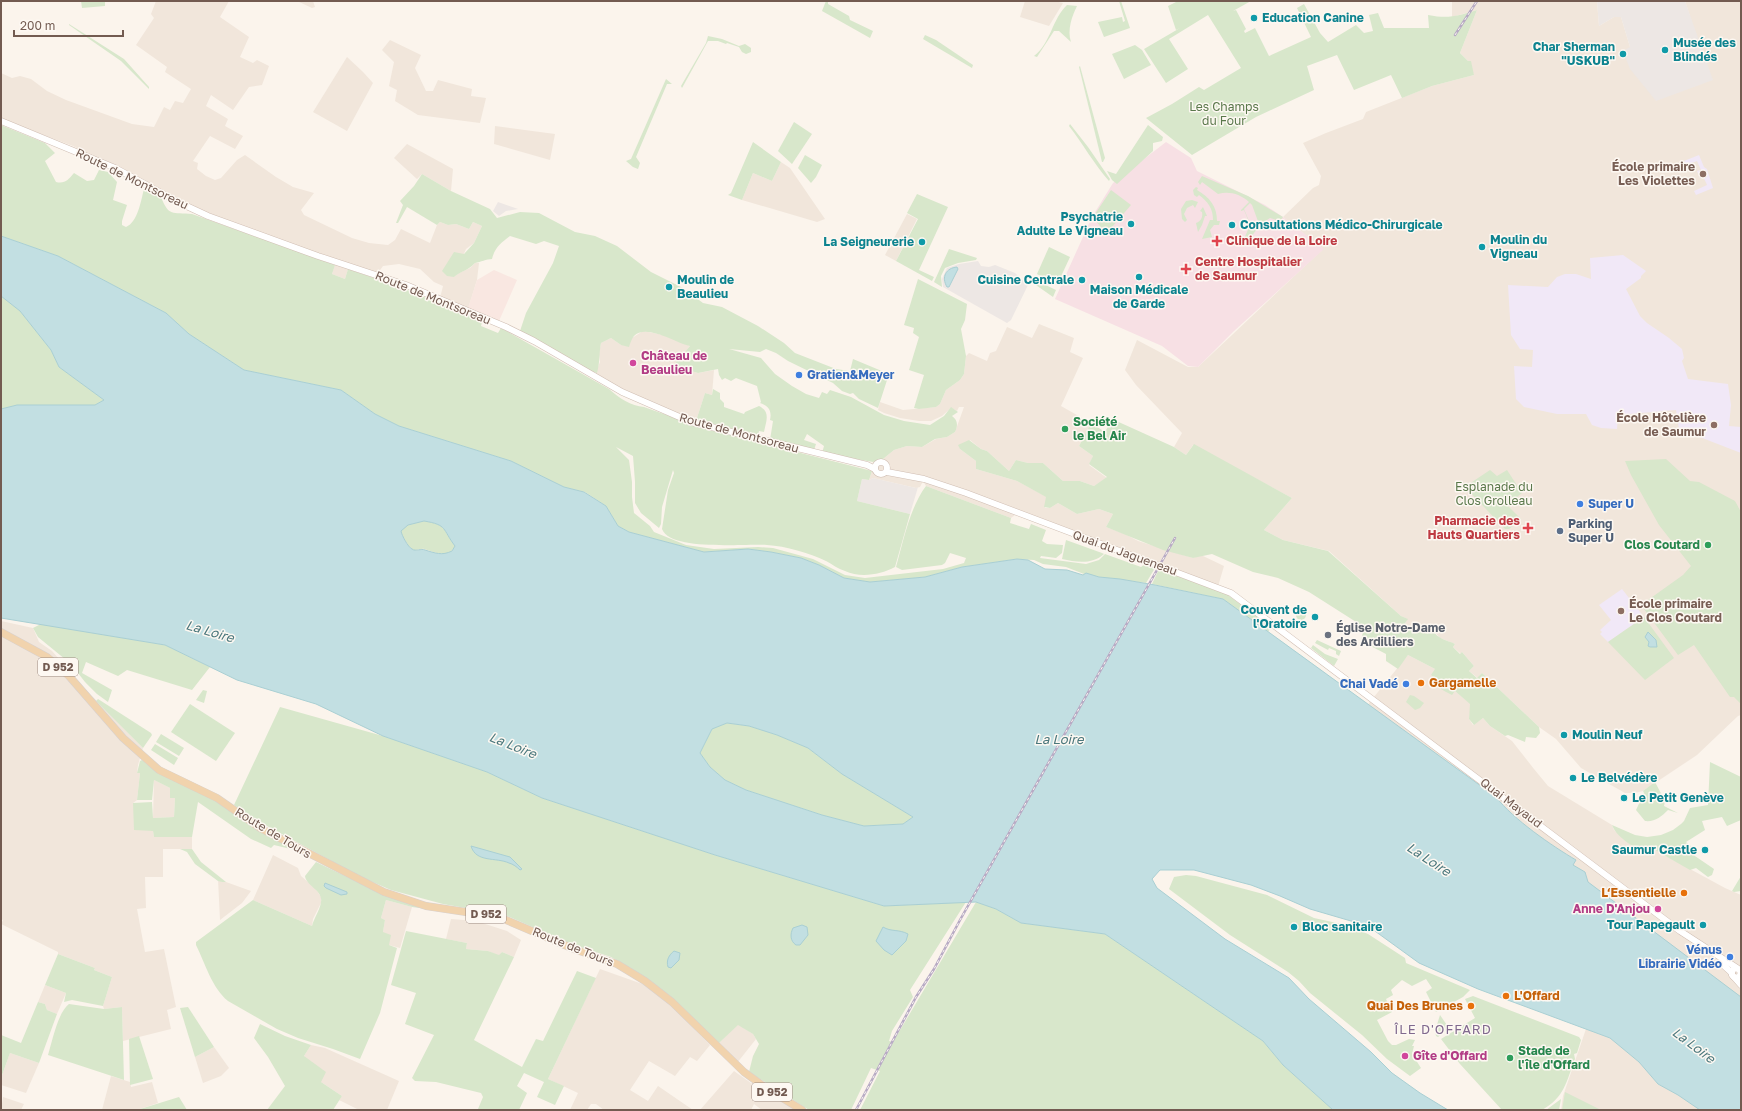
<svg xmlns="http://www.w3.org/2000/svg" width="1742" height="1111" font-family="'Golos Text',sans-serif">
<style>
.residential{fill:#f1e6db}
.commercial{fill:#f9e7e1}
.industrial{fill:#ede7e4}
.education{fill:#f1e8f7}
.medical{fill:#f7e0e4}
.green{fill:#d8e7cb}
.water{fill:#c2dfe2;stroke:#a9cfd3;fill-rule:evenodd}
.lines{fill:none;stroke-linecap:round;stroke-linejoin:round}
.secondary-casing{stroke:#d0beb3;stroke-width:7}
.primary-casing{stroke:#d8d1ce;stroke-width:8}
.secondary{stroke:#fff;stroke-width:6}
.primary{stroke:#f1d3ad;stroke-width:7}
.rail-casing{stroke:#b7aac4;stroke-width:2.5}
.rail{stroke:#fdf8f2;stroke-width:1;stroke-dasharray:3;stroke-linecap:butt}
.culture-dot{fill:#0f9aa8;stroke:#fdf8f2;stroke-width:1.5}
.education-dot{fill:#8d6e63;stroke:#fdf8f2;stroke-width:1.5}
.health-dot{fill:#e0444e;stroke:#fdf8f2;stroke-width:1.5}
.hotel-dot{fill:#d1479c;stroke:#fdf8f2;stroke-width:1.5}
.shop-dot{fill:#3f7fe0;stroke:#fdf8f2;stroke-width:1.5}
.leisure-dot{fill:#2e9e5b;stroke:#fdf8f2;stroke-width:1.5}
.service-dot{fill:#5c6f8a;stroke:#fdf8f2;stroke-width:1.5}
.worship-dot{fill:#6b7280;stroke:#fdf8f2;stroke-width:1.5}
.food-dot{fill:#e8710a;stroke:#fdf8f2;stroke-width:1.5}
.labels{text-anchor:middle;stroke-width:3;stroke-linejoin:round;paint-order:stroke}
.shield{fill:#fdf8f2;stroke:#9c8a81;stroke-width:1}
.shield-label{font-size:11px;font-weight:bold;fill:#735b51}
.culture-label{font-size:12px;font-weight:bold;fill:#0d838f;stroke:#fdf8f2;text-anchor:start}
.park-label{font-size:12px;fill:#5a784b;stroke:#fdf8f2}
.education-label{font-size:12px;font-weight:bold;fill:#785e54;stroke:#fdf8f2;text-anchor:end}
.street-label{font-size:12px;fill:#735b51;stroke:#fdf8f2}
.health-label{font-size:12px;font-weight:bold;fill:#be3a42;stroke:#fdf8f2;text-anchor:start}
.hotel-label{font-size:12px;font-weight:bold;fill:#b23c85;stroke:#fdf8f2;text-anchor:start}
.shop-label{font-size:12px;font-weight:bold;fill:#366cbe;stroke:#fdf8f2;text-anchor:start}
.leisure-label{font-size:12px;font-weight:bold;fill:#27864d;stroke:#fdf8f2;text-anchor:start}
.service-label{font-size:12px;font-weight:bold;fill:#4e5e75;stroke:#fdf8f2;text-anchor:start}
.worship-label{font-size:12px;font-weight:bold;fill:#5b616d;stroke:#fdf8f2;text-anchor:start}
.food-label{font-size:12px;font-weight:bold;fill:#c56008;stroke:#fdf8f2;text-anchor:start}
.water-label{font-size:13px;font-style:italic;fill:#4a777c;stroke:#fdf8f2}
.neighbourhood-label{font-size:13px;letter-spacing:1px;fill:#80698e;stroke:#fdf8f2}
</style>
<rect width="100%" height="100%" fill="#fbf4ec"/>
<!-- residential -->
<g class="residential">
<path d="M 156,1 L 229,1 L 220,17 L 249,37 L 240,57 L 253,63 L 257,60 L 269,66 L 262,85 L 249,87 L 233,110 L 211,95 L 206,106 L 228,119 L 225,126 L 243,136 L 235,149 L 210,136 L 193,161 L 198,163 L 197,169 L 206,176 L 215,180 L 221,178 L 237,160 L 245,155 L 276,177 L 293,187 L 314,193 L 301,210 L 304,215 L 352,238 L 369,243 L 388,245 L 395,240 L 401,229 L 430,243 L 437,225 L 440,222 L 448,225 L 456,224 L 469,229 L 473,222 L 482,226 L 474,243 L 466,249 L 454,277 L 459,273 L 470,268 L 475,263 L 479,263 L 477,280 L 468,309 L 440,298 L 443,286 L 434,282 L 420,269 L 399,264 L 383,266 L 378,273 L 348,269 L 345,279 L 332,274 L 336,260 L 206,212 L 73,146 L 1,119 L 1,73 L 12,78 L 20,76 L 31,79 L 47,91 L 66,100 L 132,124 L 154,127 L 164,107 L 170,110 L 175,101 L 183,103 L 191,89 L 165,72 L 167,67 L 136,45 L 154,18 L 151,14 Z"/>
<path d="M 297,1 L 313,1 L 315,7 L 312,8 Z"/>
<path d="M 1025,1 L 1054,1 L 1063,3 L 1049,26 L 1020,17 Z"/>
<path d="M 1452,1 L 1597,1 L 1599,26 L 1614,17 L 1621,17 L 1630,47 L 1696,35 L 1685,1 L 1741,1 L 1741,715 L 1738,716 L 1697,755 L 1643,791 L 1635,793 L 1625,793 L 1581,768 L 1556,739 L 1539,727 L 1482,673 L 1478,678 L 1469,671 L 1474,666 L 1462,652 L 1461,654 L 1453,647 L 1455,644 L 1440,638 L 1433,630 L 1410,628 L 1405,623 L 1407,619 L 1401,616 L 1329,551 L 1283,540 L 1264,530 L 1292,498 L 1193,445 L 1186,455 L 1174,447 L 1182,433 L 1136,385 L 1125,370 L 1137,340 L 1188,367 L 1198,367 L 1323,249 L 1283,217 L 1313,188 L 1319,185 L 1321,176 L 1303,143 L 1326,133 L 1363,119 L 1366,112 L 1432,86 L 1474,75 L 1468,61 L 1460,53 L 1477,10 L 1452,17 Z"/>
<path d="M 390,40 L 421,55 L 415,68 L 426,91 L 433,91 L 438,80 L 472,89 L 471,96 L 486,98 L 480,123 L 418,115 L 395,101 L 397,90 L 389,86 L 394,62 L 382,50 Z"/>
<path d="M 347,57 L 363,72 L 373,83 L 347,131 L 313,112 Z"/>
<path d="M 495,126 L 555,134 L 550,160 L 494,144 Z"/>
<path d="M 407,144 L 453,169 L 451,191 L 422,174 L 417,179 L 394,158 Z"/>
<path d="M 781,162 L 790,168 L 825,219 L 817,222 L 742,200 L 753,173 L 772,181 Z"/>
<path d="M 907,214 L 917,219 L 896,261 L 885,255 Z"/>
<path d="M 1039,324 L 1074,338 L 1070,352 L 1083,358 L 1061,406 L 1091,423 L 1079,446 L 1093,456 L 1089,465 L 1107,478 L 1094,486 L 1080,481 L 1063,481 L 1043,463 L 1028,463 L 1016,460 L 1009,471 L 987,451 L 981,449 L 970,440 L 960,449 L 976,461 L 976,469 L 1017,481 L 1047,497 L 1045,508 L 1050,508 L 1058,503 L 1077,514 L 1099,509 L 1113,514 L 1106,527 L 1125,534 L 1138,541 L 1193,558 L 1201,555 L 1224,566 L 1217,590 L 1134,558 L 1015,515 L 1011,518 L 926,486 L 923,481 L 920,487 L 916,488 L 873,478 L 869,480 L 872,471 L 873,462 L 883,459 L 894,450 L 907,446 L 922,447 L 936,439 L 947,437 L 955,432 L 964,407 L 959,407 L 957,411 L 951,408 L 942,416 L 931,421 L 919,421 L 900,418 L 884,413 L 878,410 L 880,402 L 903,410 L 936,407 L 940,404 L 946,390 L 960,380 L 964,374 L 966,356 L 969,353 L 987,361 L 990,353 L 996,351 L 1007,327 L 1032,338 Z"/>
<path d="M 643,331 L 664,335 L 690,346 L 673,366 L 698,373 L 714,370 L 712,395 L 705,393 L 696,421 L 645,400 L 595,375 L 600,362 L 599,354 L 601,343 L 611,338 L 621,345 Z"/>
<path d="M 1,621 L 33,628 L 39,642 L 52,651 L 84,688 L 143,748 L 138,765 L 137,773 L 140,773 L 137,800 L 133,803 L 153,831 L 154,837 L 192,837 L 192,849 L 163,849 L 163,877 L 145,877 L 146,908 L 137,909 L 145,952 L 164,949 L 176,1007 L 167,1010 L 171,1029 L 123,1041 L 122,1007 L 104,1009 L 103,1006 L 112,977 L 94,970 L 95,968 L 58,954 L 58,952 L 1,924 L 3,920 L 1,919 Z"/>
<path d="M 1408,655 L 1435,669 L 1455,691 L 1471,704 L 1469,719 L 1473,725 L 1483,718 L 1490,726 L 1512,741 L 1534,769 L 1548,786 L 1612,825 L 1614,830 L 1635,848 L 1650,856 L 1655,850 L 1725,888 L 1741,895 L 1741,1000 L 1489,808 L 1365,708 Z"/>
<path d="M 154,780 L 170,788 L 175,798 L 174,817 L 153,818 Z"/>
<path d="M 273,855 L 298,868 L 301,876 L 315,888 L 321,897 L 321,903 L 313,919 L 312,926 L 253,900 Z"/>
<path d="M 218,879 L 222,882 L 226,882 L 251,891 L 242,903 L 220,920 Z"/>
<path d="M 386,900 L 412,907 L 400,948 L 389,945 L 383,932 L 385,920 L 381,918 Z"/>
<path d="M 451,919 L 476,921 L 507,931 L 521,940 L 514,957 L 502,952 L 499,956 L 488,951 L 466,949 L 467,943 L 446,939 Z"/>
<path d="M 600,969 L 648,986 L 670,1004 L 710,1045 L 697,1061 L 690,1057 L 675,1076 L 649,1061 L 630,1090 L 648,1101 L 658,1086 L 693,1110 L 604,1110 L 596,1104 L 591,1104 L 587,1110 L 570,1110 L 578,1093 L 548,1079 Z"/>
<path d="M 45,985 L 66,993 L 57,1014 L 47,1010 L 45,1004 L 38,1002 Z"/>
<path d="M 738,1024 L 753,1034 L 756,1039 L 737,1063 L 718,1044 Z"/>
<path d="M 1586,1029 L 1610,1038 L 1639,1062 L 1658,1084 L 1678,1095 L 1700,1110 L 1561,1110 L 1563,1096 Z"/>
<path d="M 311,1045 L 325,1048 L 399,1081 L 387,1110 L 359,1110 L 339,1100 L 342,1096 L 321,1082 L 304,1056 Z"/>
<path d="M 214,1047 L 229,1068 L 221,1076 L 203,1083 L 195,1057 Z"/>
<path d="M 10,1053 L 39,1063 L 26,1093 L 1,1085 L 1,1078 Z"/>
<path d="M 734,1071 L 751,1083 L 796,1110 L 762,1110 L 754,1104 L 751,1110 L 700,1110 Z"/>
<path d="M 111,1076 L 130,1082 L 131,1087 L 152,1082 L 158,1103 L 137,1110 L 102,1110 Z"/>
<path d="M 3,1097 L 24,1104 L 21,1110 L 1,1110 Z"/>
</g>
<!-- commercial -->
<path class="commercial" d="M 494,270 L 517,280 L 499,321 L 468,308 L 477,280 Z"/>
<!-- industrial -->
<g class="industrial">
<path d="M 1597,1 L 1685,1 L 1713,80 L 1656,101 L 1630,69 L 1623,51 L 1630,47 L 1621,17 L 1614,17 L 1599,26 Z"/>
<path d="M 498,202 L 518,209 L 506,211 L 499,216 L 493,211 Z"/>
<path d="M 978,261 L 981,266 L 989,267 L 995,265 L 1015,273 L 1028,285 L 1011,320 L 1007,323 L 943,287 L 942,279 L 947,268 L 959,264 Z"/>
<path d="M 873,478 L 916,488 L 918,487 L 910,514 L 857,501 L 862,479 L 869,480 Z"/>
</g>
<!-- education -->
<g class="education">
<path d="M 1699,155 L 1704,167 L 1707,169 L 1713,188 L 1696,195 L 1694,191 L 1707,185 L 1703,176 L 1700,178 L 1697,171 L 1701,170 L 1697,161 L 1686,165 L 1684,161 Z"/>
<path d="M 1623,255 L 1646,271 L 1641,276 L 1641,278 L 1626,289 L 1640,316 L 1647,323 L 1669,338 L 1682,349 L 1684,358 L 1682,361 L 1688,379 L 1728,384 L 1731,405 L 1729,426 L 1741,427 L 1741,453 L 1679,429 L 1676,410 L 1618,415 L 1617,429 L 1601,428 L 1592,425 L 1586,414 L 1557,414 L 1524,407 L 1516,399 L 1514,366 L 1532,367 L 1533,350 L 1520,349 L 1511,335 L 1508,285 L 1548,287 L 1557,277 L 1565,274 L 1576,274 L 1591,279 L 1590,258 Z"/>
<path d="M 1622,589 L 1644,617 L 1608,642 L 1600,634 L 1602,632 L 1600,630 L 1611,620 L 1599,605 Z"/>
</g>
<!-- medical -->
<path class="medical" d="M 1166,142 L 1191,158 L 1197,171 L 1265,205 L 1283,217 L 1324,249 L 1234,331 L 1198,367 L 1188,366 L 1162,346 L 1055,299 L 1092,217 L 1113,183 Z"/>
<!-- green -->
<g class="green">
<path d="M 81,1 L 105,1 L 105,6 L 82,8 Z"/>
<path d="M 826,1 L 828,1 L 828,4 L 849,16 L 850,20 L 873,31 L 870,38 L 822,11 Z"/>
<path d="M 1119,1 L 1121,1 L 1130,28 L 1104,37 L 1098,22 L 1122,17 L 1123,22 L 1125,21 Z"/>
<path d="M 1178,1 L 1251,1 L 1233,11 L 1236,10 L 1246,29 L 1244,31 L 1245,33 L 1255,28 L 1269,56 L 1311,37 L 1297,8 L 1304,4 L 1320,33 L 1328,42 L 1356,25 L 1364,33 L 1373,31 L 1369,15 L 1378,13 L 1384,28 L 1429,28 L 1428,15 C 1449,19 1457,16 1477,10 L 1460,53 L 1468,61 L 1471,61 L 1474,75 L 1432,86 L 1402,98 L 1391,75 L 1354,90 L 1337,55 L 1307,66 L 1314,90 L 1256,117 L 1192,155 L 1146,118 L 1172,104 L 1199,87 L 1204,90 L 1241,68 L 1208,15 L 1169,39 L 1188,69 L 1166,83 L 1144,49 L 1180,28 L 1176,30 L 1168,6 Z"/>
<path d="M 1067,5 L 1077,6 C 1072,16 1067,30 1071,42 L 1059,31 L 1054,31 L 1037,57 L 1034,56 C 1051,43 1052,19 1067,5 Z"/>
<path d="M 69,24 L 124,59 L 149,87 L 149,89 L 121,61 L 69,25 Z"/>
<path d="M 925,35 L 936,40 L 973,65 L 972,68 L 923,39 Z"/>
<path d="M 708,36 L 722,39 L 739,46 L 745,44 L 751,48 L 751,52 L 746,54 L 742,52 L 739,47 L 727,43 L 726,44 L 718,41 L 708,41 L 682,88 L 681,86 L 706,43 Z"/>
<path d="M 1135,45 L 1142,50 L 1151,65 L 1124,79 L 1112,54 Z"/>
<path d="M 1080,66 L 1105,158 L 1103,162 L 1102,162 L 1079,67 Z"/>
<path d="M 666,79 L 672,84 L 667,84 L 636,157 L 640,163 L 638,169 L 633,167 L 626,161 L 631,159 Z"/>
<path d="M 794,122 L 812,134 L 792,164 L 778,151 Z"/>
<path d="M 1070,124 L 1088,147 L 1110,179 L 1109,181 C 1094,164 1083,144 1069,126 Z"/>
<path d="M 1,125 L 45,143 L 55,153 L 45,161 L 56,182 C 65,184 68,180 74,173 L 87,181 L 94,180 L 99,170 L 108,172 L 117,182 L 113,200 L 127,205 L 122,221 L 122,225 L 126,227 C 138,222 141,200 144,189 L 161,197 C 169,217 172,212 192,214 L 335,265 L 332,274 L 345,279 L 348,269 L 400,287 L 448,307 L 451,311 L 460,311 L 482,322 L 481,326 L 498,333 L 501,328 L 609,389 C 619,398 631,406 644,407 L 706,429 L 872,471 L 869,480 L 862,479 L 857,501 L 910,514 L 895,567 C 880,575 860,578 845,571 C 838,569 832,564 826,561 C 809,553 786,546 767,545 C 746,543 671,552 662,529 L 668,490 L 674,473 L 673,470 L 662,507 L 661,524 L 659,528 L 641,513 L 635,503 L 635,482 L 633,456 L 616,447 L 629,460 L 632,482 L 632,497 L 634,513 L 650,526 L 654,532 L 686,545 L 714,549 L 758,547 L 773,548 L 813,559 L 845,575 L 865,578 L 943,569 L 964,563 L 966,558 L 950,553 L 945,563 L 942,565 L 902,570 L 896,567 C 903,542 910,507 926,486 L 1011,518 L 1010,523 L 1029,529 L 1031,524 L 1046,530 L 1042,541 L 1047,544 L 1063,545 L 1062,553 L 1056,558 L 1041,556 L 1040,558 L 1086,564 L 1099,560 L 1105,554 L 1141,567 L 1145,564 L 1155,568 L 1146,583 L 1099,577 L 1084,574 L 1066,567 L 1043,564 L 1034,560 L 1017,559 L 962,567 L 925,577 L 870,582 L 844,578 L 819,565 L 801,558 L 771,552 L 748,549 L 704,552 L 629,532 L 618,526 L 606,506 L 585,492 L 564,487 L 511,461 L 399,426 L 375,414 L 341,390 L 244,370 L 189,334 L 166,313 L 58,256 L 1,236 Z"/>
<path d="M 1148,125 L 1163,137 L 1162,141 L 1153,143 L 1153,151 L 1117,184 L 1112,180 L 1107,171 L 1116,174 Z"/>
<path d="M 753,142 L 781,162 L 772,181 L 753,173 L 742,200 L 728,195 L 731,193 Z"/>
<path d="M 805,155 L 822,165 L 816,177 L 811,183 L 798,168 Z"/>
<path d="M 422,174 L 451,191 L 490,209 L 497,218 L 520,212 L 539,213 L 575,232 L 595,236 L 617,246 L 651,272 L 683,288 L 703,303 L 722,307 L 758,326 L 784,343 L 795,353 L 836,369 L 850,371 L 853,359 L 889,374 L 878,408 L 859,399 L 853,393 L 850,394 L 842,391 L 833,383 L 788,361 L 776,353 L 766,349 L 760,352 L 729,349 L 761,358 L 775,374 L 792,386 L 806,394 L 819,398 L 822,392 L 827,394 L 830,390 L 851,397 L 884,415 L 904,421 L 930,425 L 944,416 L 951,407 L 958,412 L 952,416 C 958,420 958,426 955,432 L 947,437 L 935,439 L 922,447 L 907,446 L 894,450 L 883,459 L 873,462 L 822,453 L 824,446 L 807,434 L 804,440 L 816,444 L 814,450 L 770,440 L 773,421 L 770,420 C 772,411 769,406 760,403 L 761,402 L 757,386 L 736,378 L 731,381 L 725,378 L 722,380 L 719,375 L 718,369 L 698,373 L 673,366 L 690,346 C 676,343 646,323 634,336 C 632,338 630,344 629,347 L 621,345 L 611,338 L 601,343 C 599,353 600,363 597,373 L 589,371 L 520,331 L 526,313 L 553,263 L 559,246 L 544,241 L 536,244 L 510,236 C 501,243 495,247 492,259 C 486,259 481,262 475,263 C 469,270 461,271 454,277 L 447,276 L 442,271 L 454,252 L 464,254 L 474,243 L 482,226 L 473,222 L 469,229 L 456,224 L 448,225 L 440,222 L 437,225 L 407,207 L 398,223 L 396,223 L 403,205 L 400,201 L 414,186 Z"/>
<path d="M 1202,176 L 1248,196 L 1283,217 L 1280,221 L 1270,218 L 1261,224 L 1247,242 L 1245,242 L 1241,238 L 1244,239 L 1250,225 L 1259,224 L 1252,205 L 1250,203 L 1244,209 L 1249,221 L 1252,222 L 1246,223 L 1249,222 L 1244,210 L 1241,211 L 1241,210 L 1249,202 C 1240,194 1229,191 1218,194 L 1202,182 L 1200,185 L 1198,182 Z"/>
<path d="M 1196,187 L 1198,188 L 1197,190 C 1210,198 1217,206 1217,221 L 1220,221 L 1219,225 L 1214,225 L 1210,230 L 1212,237 L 1202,239 L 1210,220 L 1213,220 C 1213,208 1208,202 1199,195 L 1197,197 L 1194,195 L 1193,190 Z"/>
<path d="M 1111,190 L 1131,205 L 1106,234 L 1093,217 Z"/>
<path d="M 917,194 L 948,207 L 919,270 L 934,277 L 932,281 L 896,261 L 918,219 L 907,213 Z"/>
<path d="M 1192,200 L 1198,202 L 1195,208 L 1193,205 L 1187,208 L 1184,214 L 1187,220 L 1185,222 L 1182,219 L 1181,209 L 1186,201 Z"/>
<path d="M 1203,207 L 1207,216 L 1205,216 L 1202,225 L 1198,232 L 1196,223 C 1201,221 1203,217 1202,212 L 1200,211 Z"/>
<path d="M 1049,247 L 1070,257 L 1057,285 L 1037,274 Z"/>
<path d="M 949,249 L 977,258 L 976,260 L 958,263 L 945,268 L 941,276 L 942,287 L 934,282 Z"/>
<path d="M 918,279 L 967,304 L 965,320 L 961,329 L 966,356 L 964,374 L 960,380 L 946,390 L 940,404 L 936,407 L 919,409 L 914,408 L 924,375 L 909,370 L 919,337 L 913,333 L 914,328 L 904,325 Z"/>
<path d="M 1035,280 L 1056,290 L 1053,297 L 1033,283 Z"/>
<path d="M 1,296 L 20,311 L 51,350 L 59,367 L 104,400 L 95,405 L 17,405 L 1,409 Z"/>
<path d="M 713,389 L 720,393 L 720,399 L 724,403 L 724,407 L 744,414 L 745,412 L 759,406 C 771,412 766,421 764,432 L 759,431 L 758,436 L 696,421 L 705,393 L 712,395 Z"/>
<path d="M 1112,419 L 1174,447 L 1186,455 L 1194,444 L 1292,498 L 1264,530 L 1283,540 L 1328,551 L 1401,616 L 1408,619 L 1405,623 L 1410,628 L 1433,630 C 1437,639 1447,640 1455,644 L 1453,647 L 1460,654 L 1462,652 L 1474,666 L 1469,671 L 1477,678 L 1482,673 L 1539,727 L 1540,733 L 1536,738 L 1526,737 L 1525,742 L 1508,735 L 1505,736 L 1490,726 L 1483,718 L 1474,725 L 1469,719 L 1470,704 L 1455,691 L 1452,695 C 1444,691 1436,688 1436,679 L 1431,675 L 1435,669 L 1408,655 L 1398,669 L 1386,661 L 1386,654 L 1361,641 L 1364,627 L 1309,592 L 1278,578 L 1253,572 L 1212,554 L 1193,558 L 1163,550 L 1106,527 L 1113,514 L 1099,509 L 1077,514 L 1058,503 L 1050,508 L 1044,507 L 1046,497 L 1017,481 L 976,469 L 976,461 L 960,449 L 958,445 L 969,440 L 981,449 L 987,451 L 1009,471 L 1016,460 L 1028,463 L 1043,463 L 1063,481 L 1080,481 L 1094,486 L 1107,477 L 1089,464 L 1093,456 L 1079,446 L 1091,423 L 1105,432 Z"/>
<path d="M 1666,459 L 1690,481 L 1699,482 L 1735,501 L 1741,512 L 1741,704 L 1734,697 L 1730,697 L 1694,645 L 1678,655 L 1641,605 L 1683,575 L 1691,566 L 1659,525 L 1631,475 L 1625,461 Z"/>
<path d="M 1490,470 L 1497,476 L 1507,470 L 1522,493 L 1507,505 L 1521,519 L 1509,529 L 1505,529 L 1467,489 L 1469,484 Z"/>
<path d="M 424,521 C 448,525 442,529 455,546 C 448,560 435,552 424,549 C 420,548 416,552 412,549 C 408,546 402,536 400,531 L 408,525 Z"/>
<path d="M 1066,540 L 1102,553 L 1104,554 C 1092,565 1076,562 1062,559 Z"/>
<path d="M 1159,569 L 1228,595 L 1271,627 L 1268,632 L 1223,599 L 1152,584 Z"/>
<circle cx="1301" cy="615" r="5"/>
<path d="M 1644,617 L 1674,658 L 1645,680 L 1608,642 Z"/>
<path d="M 41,624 L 165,645 L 210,667 L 192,690 L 127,670 L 118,676 L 86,662 L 82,673 L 112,690 L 108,702 L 97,694 L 85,682 L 71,664 L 38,637 L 33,628 Z"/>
<path d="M 1317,640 L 1341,651 L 1339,656 L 1336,654 L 1336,651 L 1329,648 L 1328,650 L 1315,643 Z"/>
<path d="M 1313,645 L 1325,654 L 1338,659 L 1334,666 L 1311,648 Z"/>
<path d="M 203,690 L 207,691 L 204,703 L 196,700 Z"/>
<path d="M 1410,695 L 1414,696 L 1424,703 L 1420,708 L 1415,710 L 1406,702 Z"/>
<path d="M 98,699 L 151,733 L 152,735 L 143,748 L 96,701 Z"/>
<path d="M 190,704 L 235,733 L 216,761 L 171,732 Z"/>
<path d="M 280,707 L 383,736 L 487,772 L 542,798 L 715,855 L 884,906 L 966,902 L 910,990 L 913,997 L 892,1031 L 889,1041 L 893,1042 L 976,902 L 996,909 L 1021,923 L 1105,934 L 1263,1041 L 1283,1065 L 1333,1110 L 860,1110 L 880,1071 L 871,1068 L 851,1110 L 809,1110 L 749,1072 L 753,1056 L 759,1044 L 753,1034 L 738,1025 L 718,1044 L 658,987 L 632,969 L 611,957 L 571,944 L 505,915 L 443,904 L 391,890 L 361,877 L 256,820 L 234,805 Z"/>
<path d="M 727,723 L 749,726 L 777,735 L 808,748 L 842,774 L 913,817 L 903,824 L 864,826 L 822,815 L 746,790 L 725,780 L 710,767 L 700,753 L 712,729 Z"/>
<path d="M 161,734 L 184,748 L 179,756 L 156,742 Z"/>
<path d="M 155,744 L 178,758 L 174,765 L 151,750 Z"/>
<path d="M 142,760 L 211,797 L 299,851 L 274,845 L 271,848 L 251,839 L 198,802 L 192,837 L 154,837 L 153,831 L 134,830 L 133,803 L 152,802 L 153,818 L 174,817 L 175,798 L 170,798 L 170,788 L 154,780 L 152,800 L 137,800 L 140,773 L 137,773 L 140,761 Z"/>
<path d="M 1710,762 L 1741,777 L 1741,820 L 1727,826 L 1722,817 L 1702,821 L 1705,830 L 1686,842 L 1694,849 L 1692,854 L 1714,869 L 1712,875 L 1708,877 L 1696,868 L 1690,870 L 1655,850 L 1650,856 C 1638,849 1617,839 1612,825 L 1635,835 L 1647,837 L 1661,835 L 1673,830 L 1681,824 L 1684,821 L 1690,808 L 1708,805 Z"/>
<path d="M 1655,782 L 1665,801 L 1664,806 L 1678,813 L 1668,810 C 1661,817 1655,822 1645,821 L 1636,810 L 1644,793 L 1643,791 Z"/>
<path d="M 180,849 L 192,849 L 201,862 L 226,882 L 222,882 L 218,881 L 195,864 L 187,852 Z"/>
<path d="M 316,862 L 389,897 L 427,909 L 412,907 L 386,900 L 381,918 L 385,920 L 383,932 L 391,935 L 389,945 L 397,948 L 380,1013 L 360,1059 L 333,1049 L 298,1038 L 277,1029 L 228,1001 C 212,988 205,963 196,945 L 196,942 L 253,900 L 312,926 C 314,918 320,910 321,902 C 323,890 306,886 305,876 Z"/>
<path d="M 1186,875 L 1196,876 L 1267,895 L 1314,918 L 1346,925 L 1368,934 L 1405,958 L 1406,963 L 1470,990 L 1463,997 L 1436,1012 L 1426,992 L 1432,988 L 1426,979 L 1412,986 L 1402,980 L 1391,990 L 1393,995 L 1386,999 L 1392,1012 L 1377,1020 L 1388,1041 L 1392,1045 L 1396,1045 L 1409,1039 L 1415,1040 L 1412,1046 L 1414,1046 L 1412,1054 L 1421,1068 L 1410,1076 L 1387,1059 L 1362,1035 L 1310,993 L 1299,981 L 1288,972 L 1230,935 L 1169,889 L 1174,877 Z"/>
<path d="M 1741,876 L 1741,891 L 1734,892 L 1732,891 Z"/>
<path d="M 406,931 L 467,943 L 466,949 L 488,951 L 499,955 L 502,952 L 514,957 L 474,1040 L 522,1067 L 536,1039 L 543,1041 L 577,971 L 596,978 L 548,1079 L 564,1086 L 555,1105 L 537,1097 L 544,1082 L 524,1073 L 517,1086 L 527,1093 L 519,1110 L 480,1110 L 478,1109 L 483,1097 L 481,1093 L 436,1082 L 415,1081 L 412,1078 L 434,1035 L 405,1024 L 416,993 L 391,985 Z"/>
<path d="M 58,954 L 95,968 L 94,970 L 112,977 L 103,1006 L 72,1000 L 64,1002 L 66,993 L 45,985 Z"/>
<path d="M 1473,996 L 1579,1037 L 1581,1040 L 1577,1053 L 1574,1054 L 1575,1059 C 1566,1082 1565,1097 1542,1110 L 1502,1110 L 1460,1064 L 1441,1039 L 1475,1018 L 1465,999 Z"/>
<path d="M 38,1002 L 45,1004 L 47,1010 L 57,1014 L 39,1063 L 10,1053 L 1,1078 L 1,1035 L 21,1043 Z"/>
<path d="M 69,1004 L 104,1009 L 122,1007 L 124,1080 L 48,1055 C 52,1042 58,1012 69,1004 Z"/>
<path d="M 188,1007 L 214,1047 L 195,1057 L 180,1008 Z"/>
<path d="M 1440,1015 L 1449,1028 L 1438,1037 L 1436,1036 L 1435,1031 Z"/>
<path d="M 260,1024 L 285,1036 L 311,1045 L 304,1056 L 326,1072 L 321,1082 L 342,1096 L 333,1110 L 267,1110 L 285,1086 L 268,1057 L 254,1038 Z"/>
<path d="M 139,1036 L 153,1079 L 130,1085 L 129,1039 Z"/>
<path d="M 1565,1092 L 1601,1110 L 1562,1110 Z"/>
<path d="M 179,1097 L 187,1110 L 137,1110 Z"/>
<path d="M 1561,1099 L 1559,1110 L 1546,1110 Z"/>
</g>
<!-- water -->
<g class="water">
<path d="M 1,236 L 58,256 L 166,313 L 189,334 L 244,370 L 341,390 L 375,414 L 399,426 L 511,461 L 564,487 L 584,492 L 606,506 L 618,526 L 629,532 L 704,552 L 748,549 L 771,552 L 801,558 L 819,565 L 844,578 L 870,582 L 925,577 L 962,567 L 1017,559 L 1028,560 L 1045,569 L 1067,570 L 1083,575 L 1086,573 L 1099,577 L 1120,579 L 1155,585 L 1223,599 L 1496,797 C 1513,819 1552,846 1576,860 L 1573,865 L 1585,872 L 1588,882 L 1741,997 L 1741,1110 L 1700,1110 L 1678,1095 L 1658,1084 L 1639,1062 L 1610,1038 L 1478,989 L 1419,963 L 1368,926 L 1310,909 L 1280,896 L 1251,885 L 1194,870 L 1160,870 L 1152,879 L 1157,888 L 1225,939 L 1289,978 L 1309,999 L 1371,1052 L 1392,1073 L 1420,1093 L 1448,1110 L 1333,1110 L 1283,1065 L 1263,1041 L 1105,934 L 1021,923 L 996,909 L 976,902 L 884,906 L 715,855 L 542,798 L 487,772 L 383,736 L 316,704 L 237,680 L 165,645 L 1,618 L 1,409 L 17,405 L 95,405 L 104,400 L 59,367 L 51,350 L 20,311 L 1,296 ZM 424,521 C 448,525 442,529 455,546 L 452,551 C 442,556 435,553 425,550 C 421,548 416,552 412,549 C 408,547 402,536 401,531 L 408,525 ZM 727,723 L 749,726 L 777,735 L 808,748 L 842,774 L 913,817 L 903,824 L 864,826 L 822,815 L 746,790 L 725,780 L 710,767 L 700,753 L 712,729 Z"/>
<path d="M 957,267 L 958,269 L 949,287 L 947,287 C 941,277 946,268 957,267 Z"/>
<path d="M 1648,632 L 1656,640 L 1657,647 L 1650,647 L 1648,646 L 1649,642 L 1645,637 Z"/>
<path d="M 471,846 L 510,857 L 522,869 L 520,870 C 517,867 513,864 509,863 C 496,857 476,863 471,846 Z"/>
<path d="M 325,883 L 347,892 L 347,894 L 341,895 L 326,888 L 324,886 Z"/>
<path d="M 802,925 L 807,927 L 808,935 L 800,945 L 796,945 C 790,941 790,934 793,928 Z"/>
<path d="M 883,927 C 891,932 899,929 908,934 L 906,941 L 892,955 L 884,950 L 876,941 Z"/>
<path d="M 674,951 L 680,953 L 679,960 L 671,968 L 668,967 C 666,960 669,955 674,951 Z"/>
</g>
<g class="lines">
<!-- secondary casing -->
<g class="secondary-casing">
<g id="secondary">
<path d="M 1,121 L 115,168 L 180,203 L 208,216 L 318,256 L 406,285 L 506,327 L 534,341 L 622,392 L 691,422 L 867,465 L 875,469"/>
<circle cx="881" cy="468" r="6"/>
<path d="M 887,472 L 924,479 L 966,493 L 1231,593 L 1680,931 L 1737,968"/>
<path d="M 1722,964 L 1732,973"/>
<circle cx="1736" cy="973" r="4.5"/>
<path d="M 1734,977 L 1741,985"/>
</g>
</g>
<!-- primary casing -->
<g class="primary-casing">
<path id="primary" d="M 1,632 L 47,657 L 69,676 L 123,738 L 159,770 L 217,798 L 260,828 L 384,892 L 426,906 L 499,917 L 574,949 L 617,964 L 645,981 L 672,1002 L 744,1072 L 766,1088 L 802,1110"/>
</g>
<!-- secondary -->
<use href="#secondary" class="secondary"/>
<!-- primary -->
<use href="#primary" class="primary"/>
<!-- rail casing -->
<g class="rail-casing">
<g id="rail">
<path d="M 1455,35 L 1477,1"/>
<path d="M 856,1110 L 916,997 L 934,969 L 960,920 L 1175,538"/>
</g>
</g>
<!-- rail -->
<use href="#rail" class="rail"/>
</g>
<!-- markers -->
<g class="culture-dot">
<circle cx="1254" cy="18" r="4"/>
<circle cx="1665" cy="50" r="4"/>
<circle cx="1623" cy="54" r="4"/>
<circle cx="1131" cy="224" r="4"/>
<circle cx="1232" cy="225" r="4"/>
<circle cx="922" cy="242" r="4"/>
<circle cx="1482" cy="247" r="4"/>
<circle cx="1139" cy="277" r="4"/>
<circle cx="1082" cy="280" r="4"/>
<circle cx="669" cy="287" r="4"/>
<circle cx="1315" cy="617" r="4"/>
<circle cx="1564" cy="735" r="4"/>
<circle cx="1573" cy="778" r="4"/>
<circle cx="1624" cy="798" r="4"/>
<circle cx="1705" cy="850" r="4"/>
<circle cx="1703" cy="925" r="4"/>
<circle cx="1294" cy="927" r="4"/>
</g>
<g class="education-dot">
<circle cx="1703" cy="174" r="4"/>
<circle cx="1714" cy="425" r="4"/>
<circle cx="1621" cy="611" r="4"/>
</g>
<g class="health-dot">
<path d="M1215 235h4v4h4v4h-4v4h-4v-4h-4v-4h4z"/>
<path d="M1184 263h4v4h4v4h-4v4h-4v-4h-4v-4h4z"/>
<path d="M1526 522h4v4h4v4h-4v4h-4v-4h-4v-4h4z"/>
</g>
<g class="hotel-dot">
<circle cx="633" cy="363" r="4"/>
<circle cx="1658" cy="909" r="4"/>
<circle cx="1405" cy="1056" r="4"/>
</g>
<g class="shop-dot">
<circle cx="799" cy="375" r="4"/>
<circle cx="1580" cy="504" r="4"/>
<circle cx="1406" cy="684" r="4"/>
<circle cx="1730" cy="957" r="4"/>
</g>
<g class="leisure-dot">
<circle cx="1065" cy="429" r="4"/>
<circle cx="1708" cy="545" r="4"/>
<circle cx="1510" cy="1058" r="4"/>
</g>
<circle class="service-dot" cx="1560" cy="531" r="4"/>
<circle class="worship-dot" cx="1328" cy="635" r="4"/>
<g class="food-dot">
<circle cx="1421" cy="683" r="4"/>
<circle cx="1684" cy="893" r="4"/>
<circle cx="1506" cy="996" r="4"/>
<circle cx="1471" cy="1006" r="4"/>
</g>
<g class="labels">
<!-- shield labels -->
<g class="shield">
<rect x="38" y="658" width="40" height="18" rx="3"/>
<rect x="466" y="905" width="40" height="18" rx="3"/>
<rect x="752" y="1083" width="40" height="18" rx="3"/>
</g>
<g class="shield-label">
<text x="58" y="671">D 952</text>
<text x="486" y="918">D 952</text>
<text x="772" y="1096">D 952</text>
</g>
<!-- culture labels -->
<g class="culture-label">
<text x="1262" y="22">Education Canine</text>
<text x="1673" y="47">Musée des<tspan x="1673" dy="14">Blindés</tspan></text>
<text x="1615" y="51" text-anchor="end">Char Sherman<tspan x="1615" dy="14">"USKUB"</tspan></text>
<text x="1123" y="221" text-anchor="end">Psychatrie<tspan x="1123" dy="14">Adulte Le Vigneau</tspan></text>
<text x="1240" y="229">Consultations Médico-Chirurgicale</text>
<text x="1490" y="244">Moulin du<tspan x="1490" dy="14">Vigneau</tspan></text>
<text x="914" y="246" text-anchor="end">La Seigneurerie</text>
<text x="677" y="284">Moulin de<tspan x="677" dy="14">Beaulieu</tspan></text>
<text x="1074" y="284" text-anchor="end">Cuisine Centrale</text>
<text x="1139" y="294" text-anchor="middle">Maison Médicale<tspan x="1139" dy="14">de Garde</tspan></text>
<text x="1307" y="614" text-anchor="end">Couvent de<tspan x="1307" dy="14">l'Oratoire</tspan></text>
<text x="1572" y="739">Moulin Neuf</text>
<text x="1581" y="782">Le Belvédère</text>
<text x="1632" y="802">Le Petit Genève</text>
<text x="1697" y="854" text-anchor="end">Saumur Castle</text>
<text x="1695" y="929" text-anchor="end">Tour Papegault</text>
<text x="1302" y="931">Bloc sanitaire</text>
</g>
<!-- park labels -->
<g class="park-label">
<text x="1224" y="111">Les Champs<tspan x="1224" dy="14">du Four</tspan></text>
<text x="1494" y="491">Esplanade du<tspan x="1494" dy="14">Clos Grolleau</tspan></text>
</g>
<!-- education labels -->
<g class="education-label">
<text x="1695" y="171">École primaire<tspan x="1695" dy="14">Les Violettes</tspan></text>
<text x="1706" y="422">École Hôtelière<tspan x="1706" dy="14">de Saumur</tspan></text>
<text x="1629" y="608" text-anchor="start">École primaire<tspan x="1629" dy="14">Le Clos Coutard</tspan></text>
</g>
<!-- street labels -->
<g class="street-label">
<text transform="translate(132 179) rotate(26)" y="4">Route de Montsoreau</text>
<text transform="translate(433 298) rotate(22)" y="4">Route de Montsoreau</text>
<text transform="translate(739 433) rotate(15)" y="4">Route de Montsoreau</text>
<text transform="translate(1125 553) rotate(20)" y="4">Quai du Jagueneau</text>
<text transform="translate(1511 803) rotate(37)" y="4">Quai Mayaud</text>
<text transform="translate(273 833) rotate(31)" y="4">Route de Tours</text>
<text transform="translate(573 947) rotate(22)" y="4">Route de Tours</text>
</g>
<!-- health labels -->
<g class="health-label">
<text x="1226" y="245">Clinique de la Loire</text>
<text x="1195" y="266">Centre Hospitalier<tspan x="1195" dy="14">de Saumur</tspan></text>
<text x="1520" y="525" text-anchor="end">Pharmacie des<tspan x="1520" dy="14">Hauts Quartiers</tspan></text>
</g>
<!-- hotel labels -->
<g class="hotel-label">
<text x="641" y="360">Château de<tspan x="641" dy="14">Beaulieu</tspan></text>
<text x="1650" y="913" text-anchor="end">Anne D'Anjou</text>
<text x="1413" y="1060">Gîte d'Offard</text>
</g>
<!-- shop labels -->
<g class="shop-label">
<text x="807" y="379">Gratien&amp;Meyer</text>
<text x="1588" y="508">Super U</text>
<text x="1398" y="688" text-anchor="end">Chai Vadé</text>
<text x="1722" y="954" text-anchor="end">Vénus<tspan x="1722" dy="14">Librairie Vidéo</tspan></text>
</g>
<!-- leisure labels -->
<g class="leisure-label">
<text x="1073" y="426">Société<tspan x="1073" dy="14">le Bel Air</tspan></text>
<text x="1700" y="549" text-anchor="end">Clos Coutard</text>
<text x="1518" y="1055">Stade de<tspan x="1518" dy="14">l'île d'Offard</tspan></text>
</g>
<!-- service labels -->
<g class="service-label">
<text x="1568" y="528">Parking<tspan x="1568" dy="14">Super U</tspan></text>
</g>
<!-- worship labels -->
<g class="worship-label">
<text x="1336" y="632">Église Notre-Dame<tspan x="1336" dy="14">des Ardilliers</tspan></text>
</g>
<!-- food labels -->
<g class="food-label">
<text x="1429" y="687">Gargamelle</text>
<text x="1676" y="897" text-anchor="end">L‘Essentielle</text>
<text x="1514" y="1000">L'Offard</text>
<text x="1463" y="1010" text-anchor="end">Quai Des Brunes</text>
</g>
<!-- water labels -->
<g class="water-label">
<text transform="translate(210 631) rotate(16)" y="5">La Loire</text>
<text x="1059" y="744">La Loire</text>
<text transform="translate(513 745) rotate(22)" y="5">La Loire</text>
<text transform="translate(1429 859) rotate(33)" y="5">La Loire</text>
<text transform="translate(1694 1045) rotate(37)" y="5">La Loire</text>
</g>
<!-- neighbourhood labels -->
<g class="neighbourhood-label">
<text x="1443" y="1034">ÎLE D'OFFARD</text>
</g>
</g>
<!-- border -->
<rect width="1742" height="1111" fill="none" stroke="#735b51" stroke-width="4"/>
<!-- scale -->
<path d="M14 30v6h109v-6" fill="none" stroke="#735b51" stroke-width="2"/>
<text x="20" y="30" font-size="12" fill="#735b51" stroke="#fdf8f2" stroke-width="3" paint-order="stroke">200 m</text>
</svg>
